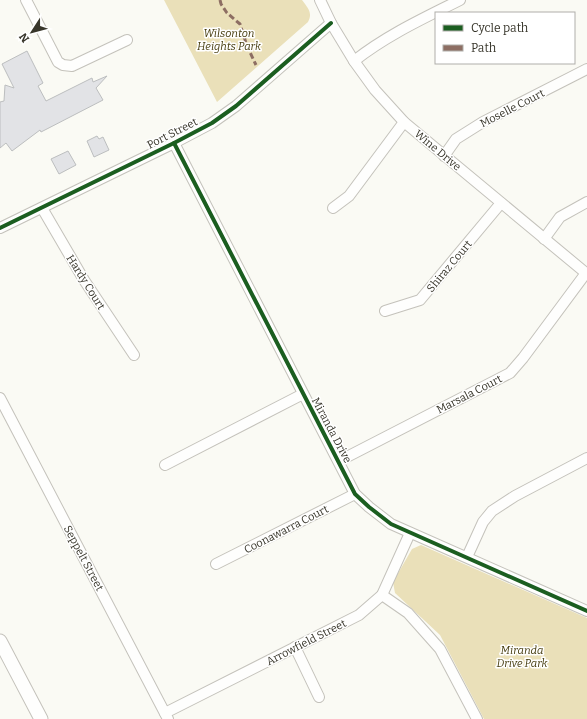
<svg xmlns="http://www.w3.org/2000/svg" width="587" height="719" font-family="Bitter,serif">
<style>
.green{fill:#eae0b9}
.building{fill:#e2e3e6;stroke:#bcbebf}
.lines{fill:none;stroke-linecap:round;stroke-linejoin:round}
.minor-casing{stroke:#c4c2bb;stroke-width:12}
.tertiary-casing{stroke:#c4c2bb;stroke-width:15}
.minor{stroke:#fefefd;stroke-width:10}
.tertiary{stroke:#fefefd;stroke-width:13}
.quiet{stroke:#8d6e63;stroke-width:3;stroke-dasharray:6 3;stroke-linecap:butt}
.cycleway-casing{stroke:#fff;stroke-width:6}
.cycleway{stroke:#1b5e20;stroke-width:4}
.labels{text-anchor:middle;stroke-width:3;stroke-linejoin:round;paint-order:stroke}
.park-label{font-size:11px;font-style:italic;fill:#453b0d;stroke:#fff}
.street-label{font-size:11px;fill:#37352a;stroke:#fff}
</style>
<rect width="100%" height="100%" fill="#fafaf4"/>
<!-- green -->
<g class="green">
<path d="M 164,0 L 302,0 C 308,8 313,13 308,22 L 217,102 Z"/>
<path d="M 421,545 L 587,618 L 587,719 L 484,719 L 440,635 L 395,593 L 393,582 L 412,549 Z"/>
</g>
<!-- building -->
<g class="building">
<path d="M 27,51 L 43,83 L 38,86 L 46,101 L 92,78 L 93,82 L 107,76 L 96,88 L 103,100 L 41,132 L 40,130 L 12,151 L 6,143 L 0,148 L 0,102 L 4,101 L 5,85 L 14,88 L 2,64 Z"/>
<path d="M 97,136 L 99,139 L 103,137 L 109,150 L 94,157 L 87,141 Z"/>
<path d="M 68,151 L 76,165 L 59,174 L 51,159 Z"/>
</g>
<g class="lines">
<!-- minor casing -->
<g class="minor-casing">
<g id="minor">
<path d="M 26,0 L 58,62 L 63,65 L 72,66 L 127,40"/>
<path d="M 320,0 L 331,23 L 354,61 L 375,90 L 404,122 L 587,274"/>
<path d="M 354,61 C 387,35 424,18 460,0"/>
<path d="M 174,143 L 355,494 L 369,507 L 391,524 L 587,611"/>
<path d="M 444,156 L 456,139 L 483,122 L 587,69"/>
<path d="M 42,208 L 84,280 L 134,355"/>
<path d="M 333,208 L 349,196 L 404,122"/>
<path d="M 0,228 L 174,143 L 212,123 L 236,106 L 331,23"/>
<path d="M 544,239 L 560,217 L 587,202"/>
<path d="M 385,311 L 420,300 L 501,203"/>
<path d="M 0,398 L 168,719"/>
<path d="M 339,461 L 510,373 L 523,358 L 586,273"/>
<path d="M 165,465 L 303,394"/>
<path d="M 467,557 L 483,522 L 492,511 L 515,496 L 587,458"/>
<path d="M 216,564 L 355,494"/>
<path d="M 382,595 L 408,613 L 440,649 L 477,719"/>
<path d="M 295,647 L 319,697"/>
<path d="M 165,713 L 359,615 L 382,595 L 410,533"/>
</g>
</g>
<!-- tertiary casing -->
<g class="tertiary-casing">
<path id="tertiary" d="M 0,641 L 41,719"/>
</g>
<!-- minor -->
<use href="#minor" class="minor"/>
<!-- tertiary -->
<use href="#tertiary" class="tertiary"/>
<!-- quiet -->
<path class="quiet" d="M 220,0 L 221,4 L 227,13 L 240,24 L 247,46 L 256,65"/>
<!-- cycleway casing -->
<g class="cycleway-casing">
<g id="cycleway">
<path d="M 174,143 L 355,494 L 369,507 L 391,524 L 587,611"/>
<path d="M 0,228 L 174,143 L 212,123 L 236,106 L 331,23"/>
</g>
</g>
<!-- cycleway -->
<use href="#cycleway" class="cycleway"/>
</g>
<g class="labels">
<!-- park labels -->
<g class="park-label">
<text x="229" y="37">Wilsonton<tspan x="229" dy="13">Heights Park</tspan></text>
<text x="522" y="654">Miranda<tspan x="522" dy="13">Drive Park</tspan></text>
</g>
<!-- street labels -->
<g class="street-label">
<text transform="translate(512 108) rotate(-27)" y="4">Moselle Court</text>
<text transform="translate(172 133) rotate(-27)" y="4">Port Street</text>
<text transform="translate(438 150) rotate(40)" y="4">Wine Drive</text>
<text transform="translate(449 266) rotate(-50)" y="4">Shiraz Court</text>
<text transform="translate(86 282) rotate(58)" y="4">Hardy Court</text>
<text transform="translate(469 394) rotate(-27)" y="4">Marsala Court</text>
<text transform="translate(332 430) rotate(62)" y="4">Miranda Drive</text>
<text transform="translate(286 529) rotate(-27)" y="4">Coonawarra Court</text>
<text transform="translate(84 558) rotate(62)" y="4">Seppelt Street</text>
<text transform="translate(306 642) rotate(-27)" y="4">Arrowfield Street</text>
</g>
</g>
<!-- legend -->
<rect x="435" y="12" width="140" height="52" fill="#ffffff" stroke="#afaeaa"/>
<rect x="443" y="25" width="20" height="6" fill="#1b5e20" stroke="#afaeaa"/>
<text x="471" y="32" font-size="12" fill="#37352a">Cycle path</text>
<rect x="443" y="45" width="20" height="6" fill="#8d6e63" stroke="#afaeaa"/>
<text x="471" y="52" font-size="12" fill="#37352a">Path</text>
<!-- north arrow -->
<g transform="translate(32 32) rotate(234)" stroke="#ffffff" stroke-width="3" paint-order="stroke">
<path d="M0-3L7 15L0 10L-7 15Z" fill="#37352a"/>
<text y="-6" font-size="11" font-weight="bold" text-anchor="middle" fill="#37352a">N</text>
</g>
</svg>
